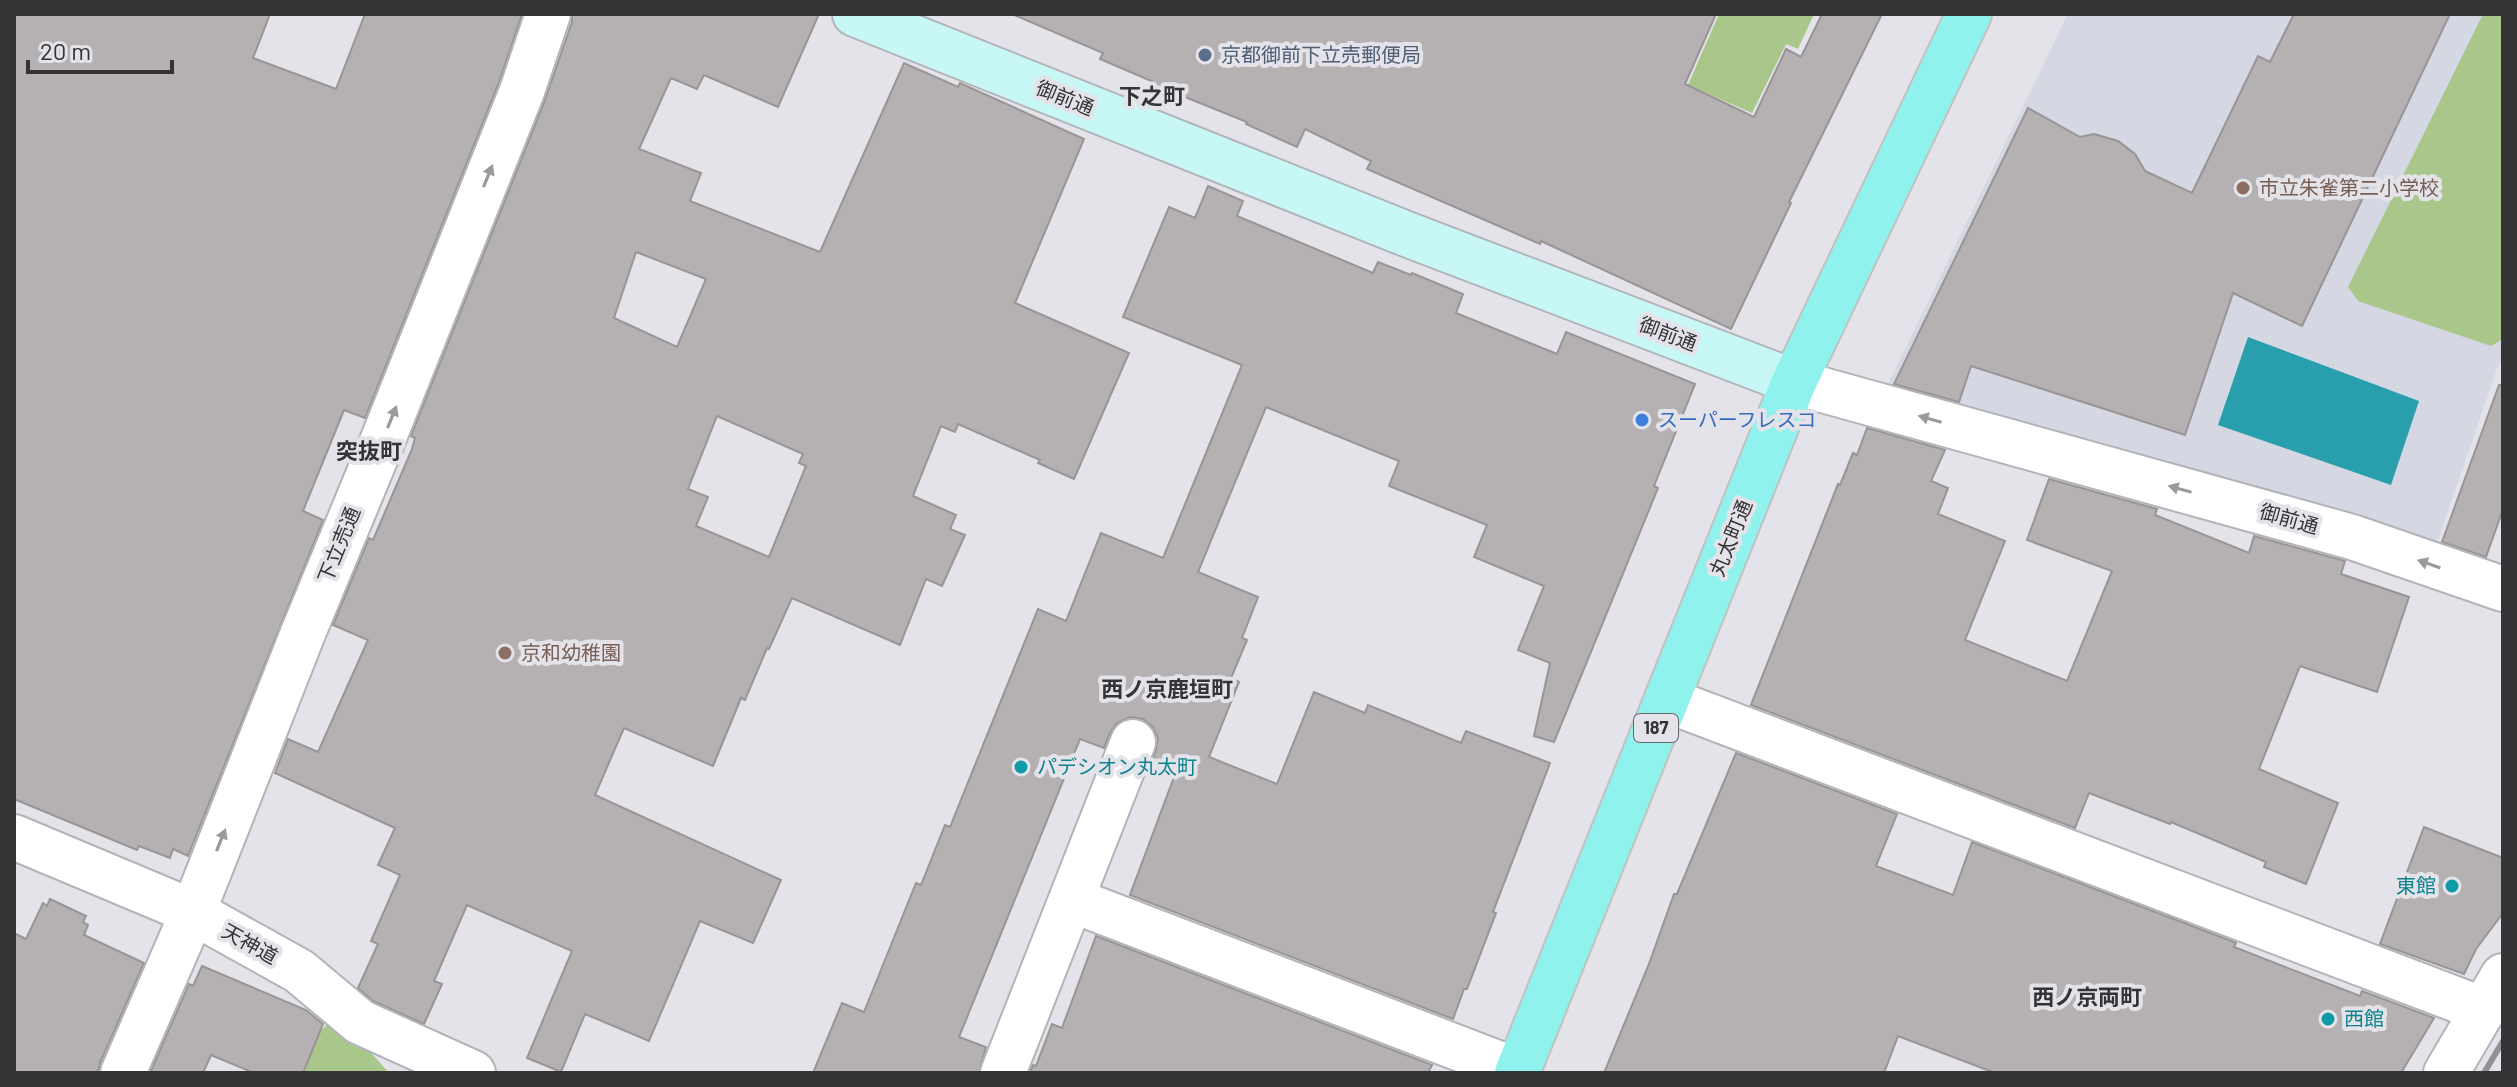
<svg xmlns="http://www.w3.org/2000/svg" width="2517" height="1087" font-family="Barlow,'Noto Sans JP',sans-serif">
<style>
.built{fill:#d5d7e3}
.green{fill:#a9c68b}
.water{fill:#299eac}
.building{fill:#b5b0b2;stroke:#999496;stroke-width:2;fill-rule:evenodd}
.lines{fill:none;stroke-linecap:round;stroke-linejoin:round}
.street-casing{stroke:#b3b4b9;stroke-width:48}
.secondary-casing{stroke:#b3b4b9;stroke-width:48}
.primary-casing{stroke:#c2c2c3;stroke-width:48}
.street{stroke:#fff;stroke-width:44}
.secondary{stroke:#c8f8f6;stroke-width:44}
.primary{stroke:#90f2ed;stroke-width:44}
.rail{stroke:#919195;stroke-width:6}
.oneway{fill:#9a9a9a}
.service-dot{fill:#5c6f8a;stroke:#e3e3e9;stroke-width:3}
.education-dot{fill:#8d6e63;stroke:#e3e3e9;stroke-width:3}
.shop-dot{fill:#3f7fe0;stroke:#e3e3e9;stroke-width:3}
.culture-dot{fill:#0f9aa8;stroke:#e3e3e9;stroke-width:3}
.labels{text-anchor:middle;stroke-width:8;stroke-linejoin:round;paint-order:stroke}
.shield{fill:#e3e3e9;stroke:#68686c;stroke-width:2}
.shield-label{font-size:18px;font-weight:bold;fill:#343436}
.service-label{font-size:20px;fill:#4e5e75;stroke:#e3e3e9;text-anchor:start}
.street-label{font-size:20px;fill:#343436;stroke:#e3e3e9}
.education-label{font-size:20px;fill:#785e54;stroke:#e3e3e9;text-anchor:start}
.shop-label{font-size:20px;fill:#366cbe;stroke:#e3e3e9;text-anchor:start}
.culture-label{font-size:20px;fill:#0d838f;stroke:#e3e3e9;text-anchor:start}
.neighbourhood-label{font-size:22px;font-weight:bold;fill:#343436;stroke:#e3e3e9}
</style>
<rect width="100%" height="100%" fill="#e3e3e9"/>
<!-- built -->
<path class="built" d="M 2068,14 L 2503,14 L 2503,364 L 2499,363 L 2434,552 L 2026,432 L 1888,384 Z"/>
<!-- green -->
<g class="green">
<path d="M 1719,14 L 1814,14 L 1798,49 L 1786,44 L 1752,113 L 1688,85 Z"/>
<path d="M 2483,14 L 2503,14 L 2503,339 L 2491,346 L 2358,301 L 2348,287 Z"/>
<path d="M 338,1016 L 389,1073 L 269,1073 Z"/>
</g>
<!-- water -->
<path class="water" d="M 2248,337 L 2419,401 L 2391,485 L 2218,425 Z"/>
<!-- building -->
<g class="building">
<path d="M 14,14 L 270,14 L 253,58 L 336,89 L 365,14 L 522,14 L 499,82 L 365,418 L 344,410 L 303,511 L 323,520 L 188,856 L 173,849 L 170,858 L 139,846 L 137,850 L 14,799 Z"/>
<path d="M 572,14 L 819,14 L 778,107 L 704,75 L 697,89 L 671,78 L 639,149 L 701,173 L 690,201 L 820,252 L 904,63 L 958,87 L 960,83 L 1084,139 L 1015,303 L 1129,353 L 1074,479 L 1038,463 L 1040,460 L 958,424 L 955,432 L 941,426 L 913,496 L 956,515 L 950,529 L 965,535 L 942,586 L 926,579 L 900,645 L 792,598 L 769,649 L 767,648 L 745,700 L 741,698 L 713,766 L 624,728 L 595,795 L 781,880 L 753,943 L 700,921 L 649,1041 L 585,1014 L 561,1072 L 527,1058 L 572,951 L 467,905 L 434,981 L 442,984 L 424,1024 L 373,1001 L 358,988 L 378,944 L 371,941 L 400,875 L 378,865 L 395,828 L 275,773 L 288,739 L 318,752 L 368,640 L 333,625 L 369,538 L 373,540 L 412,449 L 415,438 L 411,436 L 545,100 L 572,22 ZM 636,252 L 706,279 L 677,347 L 614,318 ZM 717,416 L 803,454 L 799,463 L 806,466 L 769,557 L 696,526 L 708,497 L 688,489 Z"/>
<path d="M 1012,14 L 1716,14 L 1685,84 L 1754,117 L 1786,49 L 1801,57 L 1822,14 L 1882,14 L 1789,202 L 1791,203 L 1731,329 L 1541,241 L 1540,244 L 1367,169 L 1371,161 L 1305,129 L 1297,147 L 1246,124 L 1247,122 L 1155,85 L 1156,83 L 1100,59 L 1103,53 Z"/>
<path d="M 2294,14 L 2450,14 L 2302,326 L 2233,293 L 2185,435 L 1971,366 L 1959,402 L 1894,384 L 2028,108 L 2080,137 L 2094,134 L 2118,141 L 2135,154 L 2145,171 L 2192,193 L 2258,56 L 2270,62 Z"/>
<path d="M 1208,186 L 1243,201 L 1237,216 L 1373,273 L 1378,262 L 1411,275 L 1412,273 L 1463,294 L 1456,313 L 1557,354 L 1566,332 L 1695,384 L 1654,486 L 1658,488 L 1554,742 L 1534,736 L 1550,663 L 1518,650 L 1544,586 L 1474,557 L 1487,525 L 1389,486 L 1399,461 L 1266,407 L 1198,572 L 1258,597 L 1242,638 L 1247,640 L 1231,678 L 1239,682 L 1209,757 L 1277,784 L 1314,692 L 1365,713 L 1368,705 L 1461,743 L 1466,731 L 1550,763 L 1493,912 L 1496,913 L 1467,989 L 1464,989 L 1453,1019 L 1130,895 L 1174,777 L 1150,767 L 1156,750 L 1158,738 L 1153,727 L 1143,719 L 1130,717 L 1117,723 L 1110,733 L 1104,748 L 1080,739 L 959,1037 L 986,1047 L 979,1073 L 813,1073 L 842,1003 L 864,1012 L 916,883 L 921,885 L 945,825 L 950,827 L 1038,609 L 1066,621 L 1101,533 L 1163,558 L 1242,365 L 1123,317 L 1169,207 L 1195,218 Z"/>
<path d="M 2499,385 L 2503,385 L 2503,509 L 2486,557 L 2442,542 Z"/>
<path d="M 1867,428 L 1945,450 L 1931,481 L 1948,488 L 1938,514 L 2005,541 L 1965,640 L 2067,681 L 2112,571 L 2027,540 L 2049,479 L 2157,509 L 2155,515 L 2249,553 L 2254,536 L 2345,561 L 2341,574 L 2409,597 L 2377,692 L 2300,666 L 2259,769 L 2338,803 L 2306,884 L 2264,867 L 2266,862 L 2171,822 L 2170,824 L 2089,793 L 2075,828 L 1751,705 L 1838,484 L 1840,485 L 1853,453 L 1857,455 Z"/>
<path d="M 1736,753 L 1897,814 L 1876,866 L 1953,895 L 1972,842 L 2234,942 L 2236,943 L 2234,947 L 2360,996 L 2362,991 L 2434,1018 L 2401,1073 L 1995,1073 L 1898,1036 L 1884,1073 L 1604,1073 L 1649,964 L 1674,894 L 1677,894 Z"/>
<path d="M 2424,827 L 2503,858 L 2503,913 L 2476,949 L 2464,974 L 2380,944 Z"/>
<path d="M 50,899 L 86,916 L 83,922 L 88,925 L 84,935 L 144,963 L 100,1063 L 98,1073 L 14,1073 L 14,933 L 26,939 L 43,903 L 47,906 Z"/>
<path d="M 1096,936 L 1432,1065 L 1428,1073 L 1030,1073 L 1033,1065 L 1036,1066 L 1052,1024 L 1062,1028 Z"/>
<path d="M 202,966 L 306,1010 L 323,1024 L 303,1073 L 254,1073 L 211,1055 L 203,1073 L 150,1073 L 189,984 L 193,986 Z"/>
</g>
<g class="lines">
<!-- street casing -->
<g class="street-casing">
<g id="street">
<path d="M 1794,382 L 2352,537 L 2503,589"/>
<path d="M 1667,700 L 2484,1010"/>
<path d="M 14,837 L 193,912 L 299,971 L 360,1022 L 473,1073"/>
<path d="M 1072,900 L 1518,1071"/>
<path d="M 123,1073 L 193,912 L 303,633 L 380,447 L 522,91 L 548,14"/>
<path d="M 1003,1073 L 1133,742"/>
<path d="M 2446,1073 L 2503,976"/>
</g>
</g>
<!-- secondary casing -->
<g class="secondary-casing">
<path id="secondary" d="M 855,14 L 1409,235 L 1794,382"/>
</g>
<!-- primary casing -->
<g class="primary-casing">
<path id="primary" d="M 1517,1073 L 1794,382 L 1969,14"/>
</g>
<!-- street -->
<use href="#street" class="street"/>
<!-- secondary -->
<use href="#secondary" class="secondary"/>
<!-- primary -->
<use href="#primary" class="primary"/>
<!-- rail -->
<path class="rail" d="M 2484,1073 L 2503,1041"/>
</g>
<!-- one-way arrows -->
<defs><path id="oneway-solid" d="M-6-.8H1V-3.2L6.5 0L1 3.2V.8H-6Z" transform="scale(2)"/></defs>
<g class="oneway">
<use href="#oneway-solid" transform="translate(488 176) rotate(-68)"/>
<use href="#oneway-solid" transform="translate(392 417) rotate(-68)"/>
<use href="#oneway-solid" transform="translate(1930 419) rotate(-164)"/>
<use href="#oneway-solid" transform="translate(2180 489) rotate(-164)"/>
<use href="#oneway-solid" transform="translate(2429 564) rotate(-161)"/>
<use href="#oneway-solid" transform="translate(221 840) rotate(-68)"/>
</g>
<!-- markers -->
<circle class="service-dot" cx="1205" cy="55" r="8"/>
<g class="education-dot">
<circle cx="2243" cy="188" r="8"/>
<circle cx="505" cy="653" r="8"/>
</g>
<circle class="shop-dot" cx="1642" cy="420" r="8"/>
<g class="culture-dot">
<circle cx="1021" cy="767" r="8"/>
<circle cx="2452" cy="886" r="8"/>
<circle cx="2328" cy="1019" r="8"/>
</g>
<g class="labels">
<!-- shield labels -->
<rect class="shield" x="1634" y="714" width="44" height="28" rx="6"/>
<g class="shield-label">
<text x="1656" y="734">187</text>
</g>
<!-- service labels -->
<g class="service-label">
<text x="1221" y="62">京都御前下立売郵便局</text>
</g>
<!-- street labels -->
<g class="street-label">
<text transform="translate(1065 98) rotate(22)" y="7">御前通</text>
<text transform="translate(1668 334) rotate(21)" y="7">御前通</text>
<text transform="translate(2289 519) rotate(16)" y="7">御前通</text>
<text transform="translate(1731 538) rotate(-68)" y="7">丸太町通</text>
<text transform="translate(339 545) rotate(-68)" y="7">下立売通</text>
<text transform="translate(250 944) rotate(29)" y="7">天神道</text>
</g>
<!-- education labels -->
<g class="education-label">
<text x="2259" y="195">市立朱雀第二小学校</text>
<text x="521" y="660">京和幼稚園</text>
</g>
<!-- shop labels -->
<g class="shop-label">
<text x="1658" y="427">スーパーフレスコ</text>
</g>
<!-- culture labels -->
<g class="culture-label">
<text x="1037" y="774">パデシオン丸太町</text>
<text x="2436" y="893" text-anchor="end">東館</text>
<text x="2344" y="1026">西館</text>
</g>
<!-- neighbourhood labels -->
<g class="neighbourhood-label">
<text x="1152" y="104">下之町</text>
<text x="369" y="459">突抜町</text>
<text x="1167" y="697">西ノ京鹿垣町</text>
<text x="2087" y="1005">西ノ京両町</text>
</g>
</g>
<!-- border -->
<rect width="2517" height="1087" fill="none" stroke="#343436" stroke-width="32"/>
<!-- scale -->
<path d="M28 60v12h144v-12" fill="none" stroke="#343436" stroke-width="4"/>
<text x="40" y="60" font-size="24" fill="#343436" stroke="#e3e3e9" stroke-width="6" paint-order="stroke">20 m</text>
</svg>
